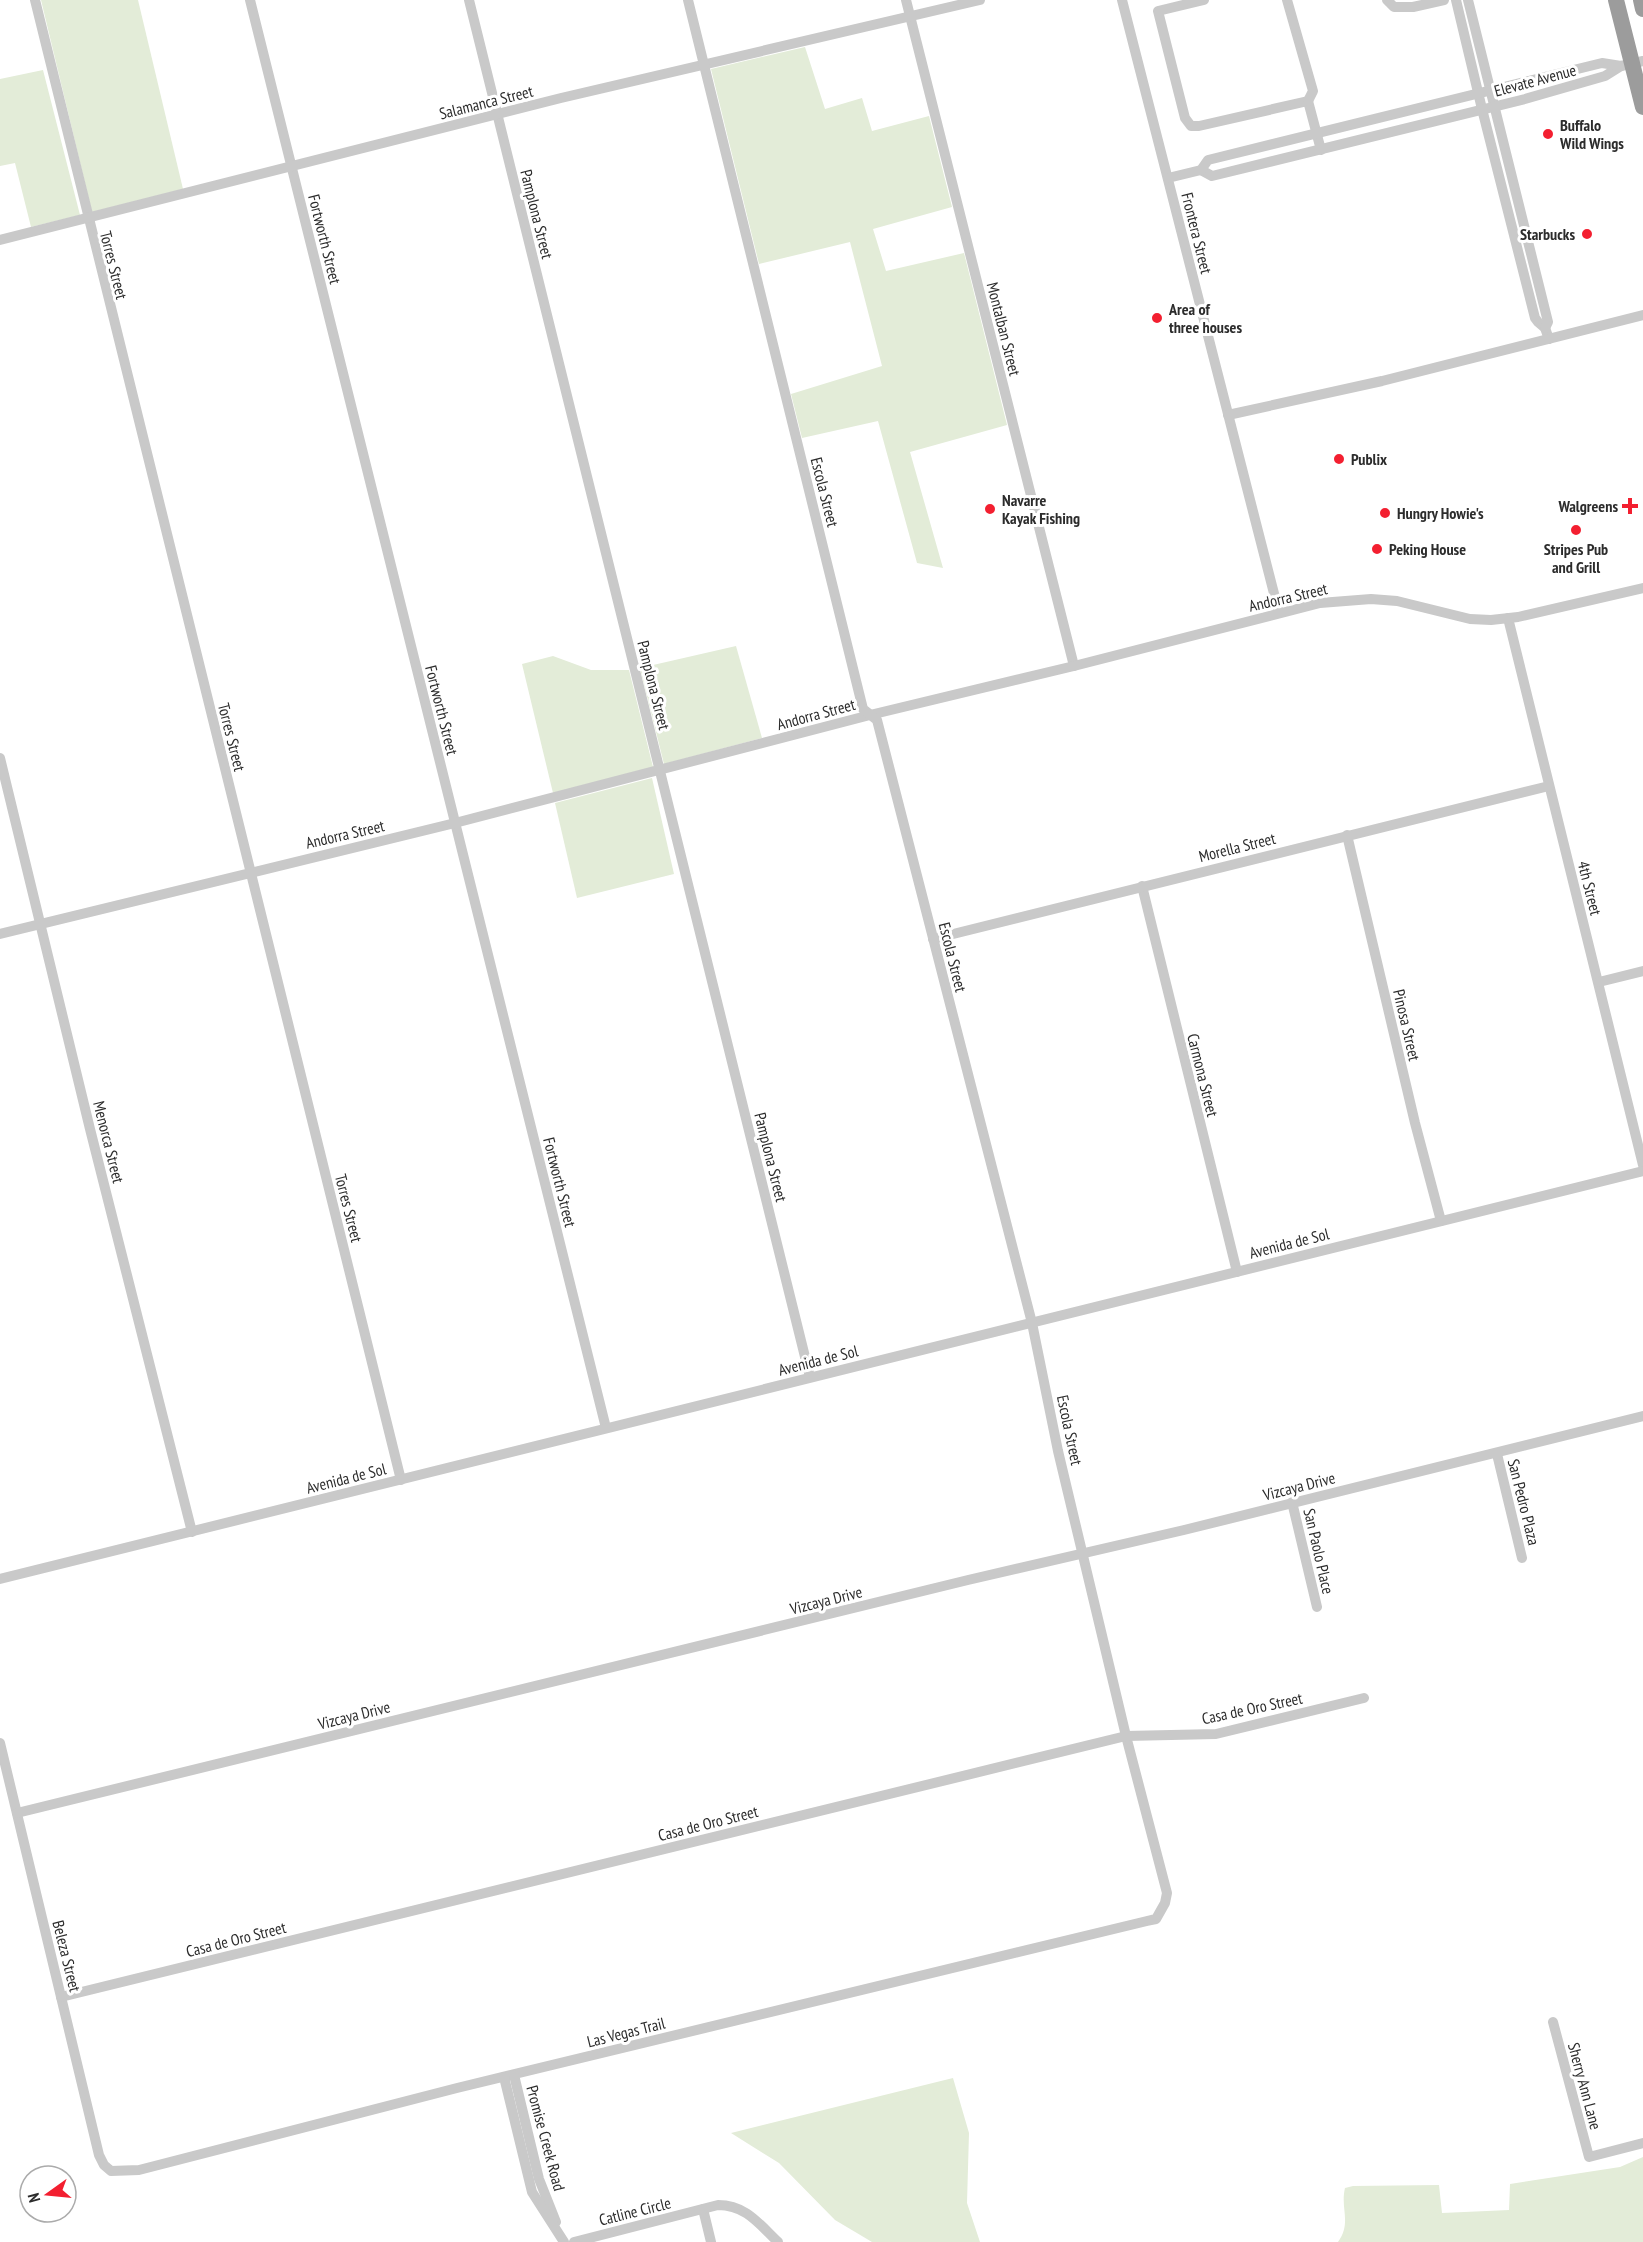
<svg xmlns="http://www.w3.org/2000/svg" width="1643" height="2242" font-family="'PT Sans Narrow',sans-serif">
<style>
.green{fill:#e3ecd8}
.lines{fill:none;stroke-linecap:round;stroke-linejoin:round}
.minor{stroke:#c9c9c9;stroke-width:10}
.trunk{stroke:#9c9c9c;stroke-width:16}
.poi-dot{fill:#f31f30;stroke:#fff;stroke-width:2}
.labels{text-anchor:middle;stroke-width:6;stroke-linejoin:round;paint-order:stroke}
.street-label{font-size:16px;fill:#2c2c2c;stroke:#fff}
.poi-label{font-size:16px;font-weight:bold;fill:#2c2c2c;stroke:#fff;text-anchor:start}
</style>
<rect width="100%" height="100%" fill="#fff"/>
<!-- green -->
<g class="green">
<path d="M 41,0 L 138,0 L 183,189 L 92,212 Z"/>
<path d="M 805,47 L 825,109 L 862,98 L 872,131 L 929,116 L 952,207 L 873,229 L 886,271 L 964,253 L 1007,425 L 910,452 L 943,568 L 917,563 L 878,421 L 802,438 L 791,394 L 882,366 L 850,242 L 759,264 L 711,69 Z"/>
<path d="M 43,70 L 80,215 L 31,227 L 15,163 L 0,166 L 0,79 Z"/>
<path d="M 736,646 L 762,738 L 664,764 L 640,668 Z"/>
<path d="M 553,656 L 591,670 L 629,670 L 653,767 L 553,793 L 522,664 Z"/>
<path d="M 652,778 L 674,874 L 577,898 L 555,803 Z"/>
<path d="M 953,2078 L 969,2133 L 967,2203 L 980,2242 L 872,2242 L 835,2220 L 779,2163 L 731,2133 Z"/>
<path d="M 1643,2157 L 1643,2242 L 1338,2242 C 1352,2222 1340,2209 1345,2188 L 1353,2186 L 1439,2185 L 1442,2213 L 1509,2210 L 1510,2184 L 1620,2167 Z"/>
</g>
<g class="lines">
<!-- minor -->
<g class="minor">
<path d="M 35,0 L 401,1480"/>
<path d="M 250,0 L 606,1428"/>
<path d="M 469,0 L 810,1377"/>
<path d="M 906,0 L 1074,666"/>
<path d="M 1122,0 L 1279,613"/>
<path d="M 1204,0 L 1158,11 L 1185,118 L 1191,126 L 1199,126 L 1308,101 L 1321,150"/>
<path d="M 1287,0 L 1313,91 L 1308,101"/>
<path d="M 1387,0 L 1394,7 L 1413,7 L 1444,0"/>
<path d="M 1456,0 L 1482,109 L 1535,318 L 1538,322 L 1545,328 L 1549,339"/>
<path d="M 1468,0 L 1548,322 L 1545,328"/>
<path d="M 1201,170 L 1212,176 L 1525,99 L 1605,76 L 1621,66 L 1643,61"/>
<path d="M 1168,178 L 1201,170 L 1208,160 L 1602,63 L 1621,66"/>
<path d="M 0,240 L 561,98 L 980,0"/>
<path d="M 1228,415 L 1382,381 L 1643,315"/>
<path d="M 1508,618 L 1643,1165"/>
<path d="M 0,758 L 90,1129 L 192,1532"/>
<path d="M 1347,835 L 1415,1123 L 1441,1221"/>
<path d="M 1142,886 L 1237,1272"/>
<path d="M 0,934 L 455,823 L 870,715 L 1074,666 L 1320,603 L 1371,599 L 1397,601 L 1470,619 L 1491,620 L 1518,617 L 1643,588"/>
<path d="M 933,939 L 1549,786"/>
<path d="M 1599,982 L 1643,971"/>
<path d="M 1497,1454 L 1522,1558"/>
<path d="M 1292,1502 L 1317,1607"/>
<path d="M 0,1579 L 1643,1171"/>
<path d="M 0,1743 L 99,2155 L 104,2165 L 111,2171 L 139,2170 L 457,2088 L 1147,1921 L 1156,1919 L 1165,1903 L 1167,1893 L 1126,1736 L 1058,1451 L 1032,1323 L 877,720 L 863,709 L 688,0"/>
<path d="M 17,1813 L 968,1580 L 1184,1530 L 1643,1416"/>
<path d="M 61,1997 L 1126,1736 L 1216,1734 L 1364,1698"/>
<path d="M 1553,2022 L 1589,2157 L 1643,2143"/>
<path d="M 514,2075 L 539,2179 L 556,2222"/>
<path d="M 504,2077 L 532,2192 L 564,2242"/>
<path d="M 703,2209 L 711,2242"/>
<path d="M 574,2242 L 718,2205 C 746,2205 759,2224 778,2242"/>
</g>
<!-- trunk -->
<g class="trunk">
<path d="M 1616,0 L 1643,107"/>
<path d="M 1641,0 L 1643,9"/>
</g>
</g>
<!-- markers -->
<g class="poi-dot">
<circle cx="1548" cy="134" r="6"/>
<circle cx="1587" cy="234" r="6"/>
<circle cx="1157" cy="318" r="6"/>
<circle cx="1339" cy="459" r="6"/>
<path d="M1627 497h6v6h6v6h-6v6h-6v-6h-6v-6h6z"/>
<circle cx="990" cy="509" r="6"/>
<circle cx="1385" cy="513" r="6"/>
<circle cx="1576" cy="530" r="6"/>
<circle cx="1377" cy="549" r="6"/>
</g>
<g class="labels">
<!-- street labels -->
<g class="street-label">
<text transform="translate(1535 80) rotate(-15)" y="6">Elevate Avenue</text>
<text transform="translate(486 102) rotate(-14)" y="6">Salamanca Street</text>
<text transform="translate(537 214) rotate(76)" y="6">Pamplona Street</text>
<text transform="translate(1197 233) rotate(76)" y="6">Frontera Street</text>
<text transform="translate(325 239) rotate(76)" y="6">Fortworth Street</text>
<text transform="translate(114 265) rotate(76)" y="6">Torres Street</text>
<text transform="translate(1004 329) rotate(76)" y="6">Montalban Street</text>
<text transform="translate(825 492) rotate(76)" y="6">Escola Street</text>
<text transform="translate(1288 597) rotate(-13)" y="6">Andorra Street</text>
<text transform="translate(654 685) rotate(76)" y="6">Pamplona Street</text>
<text transform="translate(442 710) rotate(76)" y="6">Fortworth Street</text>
<text transform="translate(816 714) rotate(-15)" y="6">Andorra Street</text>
<text transform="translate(232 737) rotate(76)" y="6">Torres Street</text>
<text transform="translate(345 834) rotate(-13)" y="6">Andorra Street</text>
<text transform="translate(1237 847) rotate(-14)" y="6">Morella Street</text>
<text transform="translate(1590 888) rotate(76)" y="6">4th Street</text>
<text transform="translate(953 957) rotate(76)" y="6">Escola Street</text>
<text transform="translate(1407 1025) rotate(77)" y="6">Pinosa Street</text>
<text transform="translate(1203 1075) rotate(76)" y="6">Carmona Street</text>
<text transform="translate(109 1142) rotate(76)" y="6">Menorca Street</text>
<text transform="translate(771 1157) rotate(76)" y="6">Pamplona Street</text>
<text transform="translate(560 1182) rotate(76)" y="6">Fortworth Street</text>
<text transform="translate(349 1208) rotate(76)" y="6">Torres Street</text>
<text transform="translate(1289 1243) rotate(-14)" y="6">Avenida de Sol</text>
<text transform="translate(818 1360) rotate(-14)" y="6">Avenida de Sol</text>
<text transform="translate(1070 1430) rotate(78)" y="6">Escola Street</text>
<text transform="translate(346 1478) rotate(-14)" y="6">Avenida de Sol</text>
<text transform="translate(1299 1486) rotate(-14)" y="6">Vizcaya Drive</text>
<text transform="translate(1524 1502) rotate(76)" y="6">San Pedro Plaza</text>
<text transform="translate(1319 1551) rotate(77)" y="6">San Paolo Place</text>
<text transform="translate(826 1600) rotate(-14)" y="6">Vizcaya Drive</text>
<text transform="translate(1252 1708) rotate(-12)" y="6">Casa de Oro Street</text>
<text transform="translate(354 1715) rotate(-14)" y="6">Vizcaya Drive</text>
<text transform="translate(708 1823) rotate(-14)" y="6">Casa de Oro Street</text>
<text transform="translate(236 1939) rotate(-14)" y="6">Casa de Oro Street</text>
<text transform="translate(67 1956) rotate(76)" y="6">Beleza Street</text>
<text transform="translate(626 2032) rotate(-14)" y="6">Las Vegas Trail</text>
<text transform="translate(1585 2086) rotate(75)" y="6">Sherry Ann Lane</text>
<text transform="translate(546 2138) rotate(75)" y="6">Promise Creek Road</text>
<text transform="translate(635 2211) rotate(-14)" y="6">Catline Circle</text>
</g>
<!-- poi labels -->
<g class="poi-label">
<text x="1560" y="131">Buffalo<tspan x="1560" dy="18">Wild Wings</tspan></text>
<text x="1575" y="240" text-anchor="end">Starbucks</text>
<text x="1169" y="315">Area of<tspan x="1169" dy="18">three houses</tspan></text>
<text x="1351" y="465">Publix</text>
<text x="1002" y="506">Navarre<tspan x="1002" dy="18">Kayak Fishing</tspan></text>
<text x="1618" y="512" text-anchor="end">Walgreens</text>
<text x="1397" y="519">Hungry Howie's</text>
<text x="1389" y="555">Peking House</text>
<text x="1576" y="555" text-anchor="middle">Stripes Pub<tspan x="1576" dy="18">and Grill</tspan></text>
</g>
</g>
<!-- north arrow -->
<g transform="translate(48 2194) rotate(255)"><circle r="28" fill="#ffffff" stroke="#ababab" stroke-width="1.5"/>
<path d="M0-4.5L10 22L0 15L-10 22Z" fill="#f31f30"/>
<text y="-9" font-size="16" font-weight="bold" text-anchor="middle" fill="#2c2c2c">N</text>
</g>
</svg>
